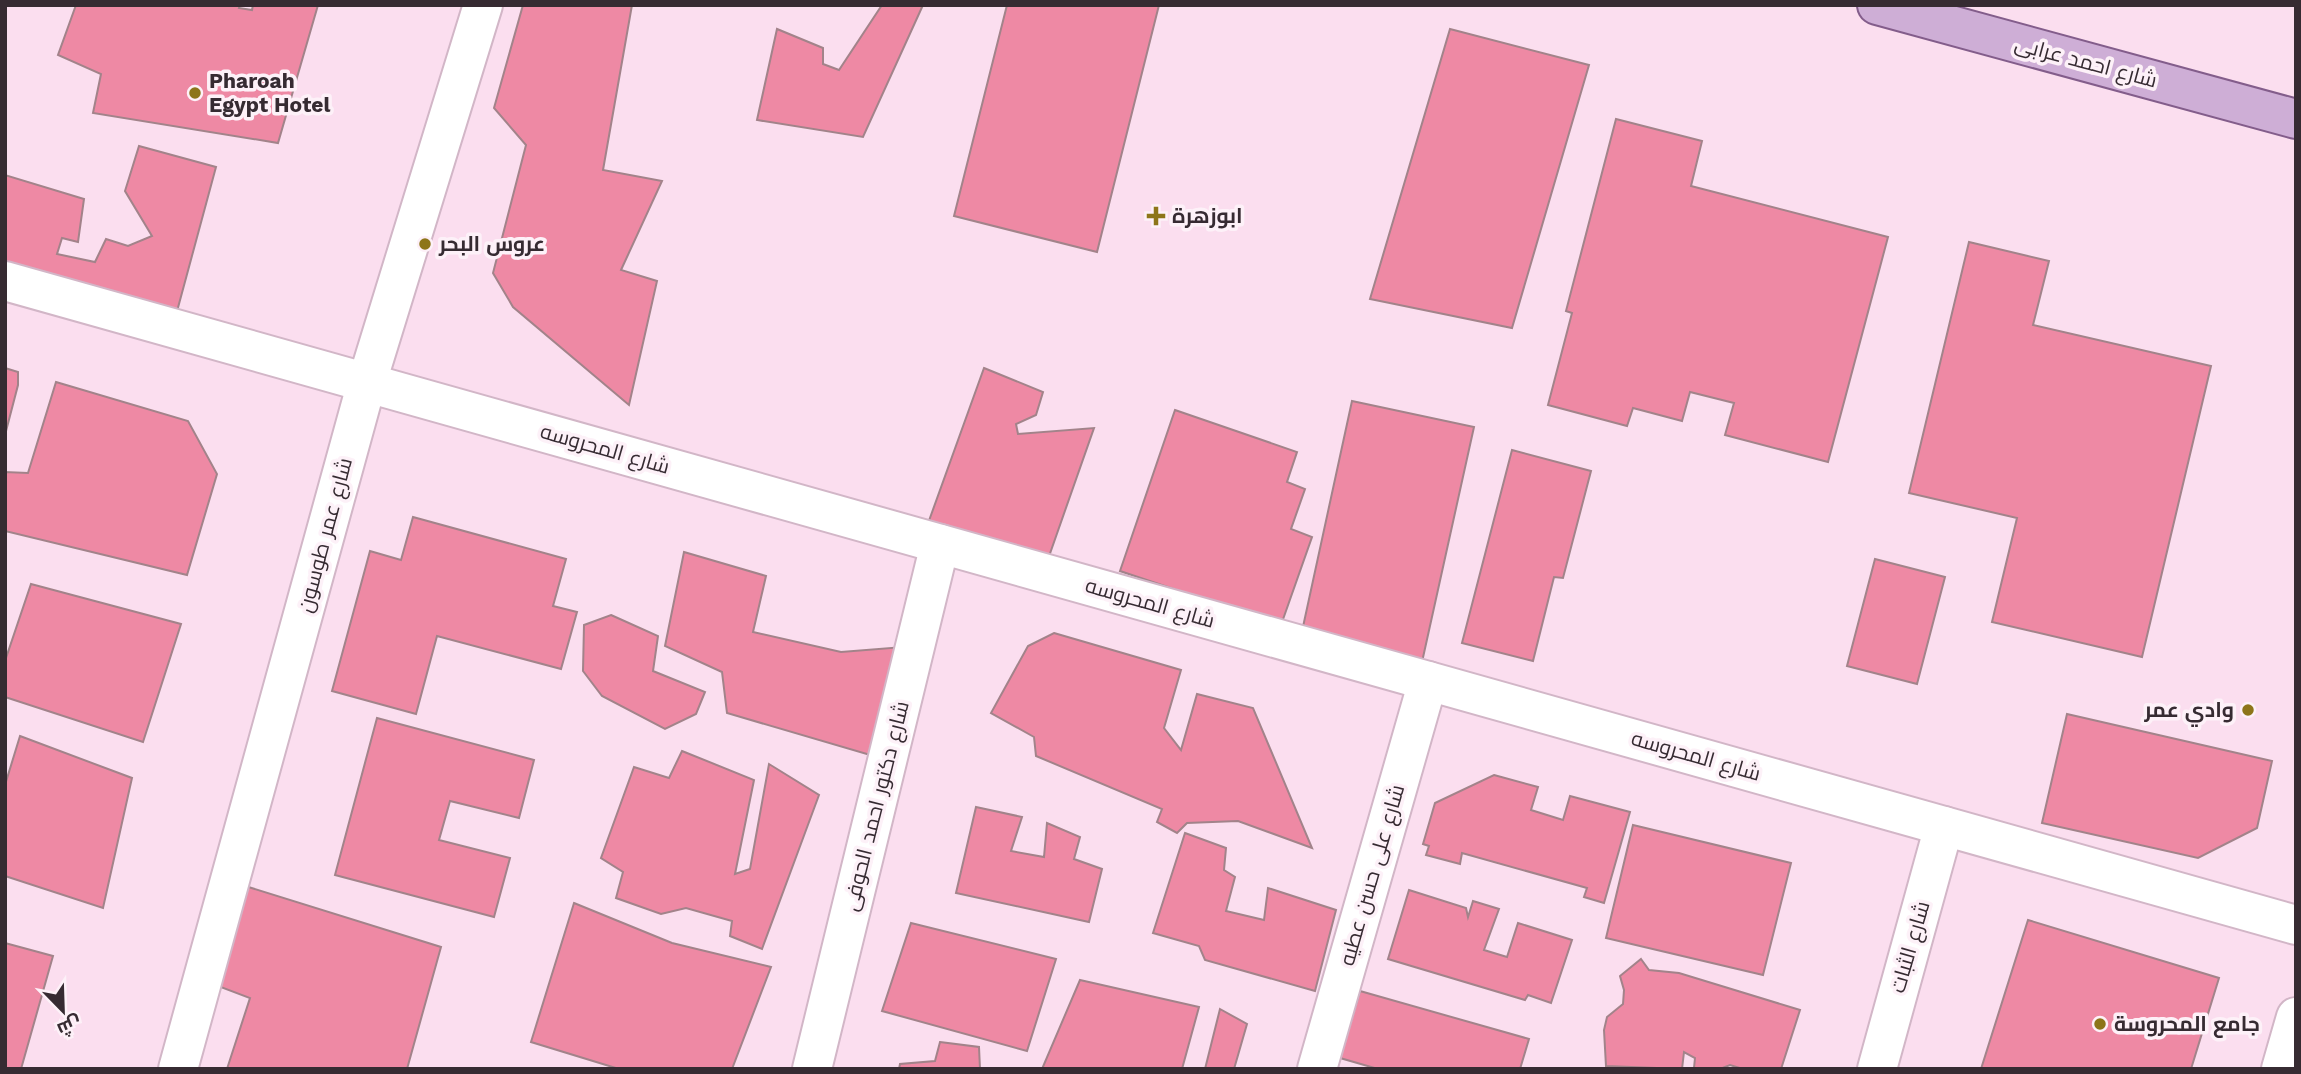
<svg xmlns="http://www.w3.org/2000/svg" width="2301" height="1074" font-family="'Work Sans',Cairo,sans-serif">
<style>
.building{fill:#ee89a4;stroke:#a2838a;stroke-width:2}
.lines{fill:none;stroke-linecap:round;stroke-linejoin:round}
.street-casing{stroke:#d2b6c7;stroke-width:42}
.primary-casing{stroke:#835d8b;stroke-width:42}
.street{stroke:#fff;stroke-width:38}
.primary{stroke:#ceaed6;stroke-width:38}
.poi-dot{fill:#8d7519;stroke:#fdf1f8;stroke-width:2.5}
.labels{text-anchor:middle;stroke-width:7;stroke-linejoin:round;paint-order:stroke}
.street-label{font-size:21px;fill:#362b32;stroke:#fdf1f8}
.poi-label{font-size:21px;font-weight:bold;fill:#362b32;stroke:#fdf1f8;text-anchor:start}
</style>
<rect width="100%" height="100%" fill="#fbdeef"/>
<!-- building -->
<g class="building">
<path d="M 76,5 L 240,5 L 239,8 L 252,10 L 253,5 L 318,5 L 278,143 L 93,113 L 101,74 L 58,55 Z"/>
<path d="M 523,5 L 632,5 L 603,170 L 662,181 L 621,270 L 657,281 L 629,405 L 513,307 L 493,273 L 526,145 L 494,108 Z"/>
<path d="M 923,5 L 863,137 L 757,120 L 777,29 L 823,48 L 823,64 L 839,70 L 882,5 Z"/>
<path d="M 1007,5 L 1159,5 L 1097,252 L 954,216 Z"/>
<path d="M 1450,29 L 1589,65 L 1512,328 L 1370,299 Z"/>
<path d="M 1616,119 L 1702,141 L 1691,186 L 1888,237 L 1828,462 L 1725,435 L 1734,403 L 1690,392 L 1682,421 L 1633,408 L 1627,426 L 1548,405 L 1572,313 L 1566,311 Z"/>
<path d="M 139,146 L 216,167 L 176,315 L 5,269 L 5,175 L 84,199 L 78,242 L 62,238 L 57,254 L 95,262 L 106,239 L 128,246 L 152,236 L 125,191 Z"/>
<path d="M 1969,242 L 2049,261 L 2033,325 L 2211,366 L 2142,657 L 1992,622 L 2017,518 L 1909,493 Z"/>
<path d="M 5,368 L 18,372 L 18,385 L 5,435 Z"/>
<path d="M 984,368 L 1043,392 L 1036,415 L 1016,424 L 1018,434 L 1094,428 L 1047,562 L 926,529 Z"/>
<path d="M 56,382 L 188,421 L 217,474 L 187,575 L 5,531 L 5,472 L 28,473 Z"/>
<path d="M 1352,401 L 1474,427 L 1422,662 L 1301,636 Z"/>
<path d="M 1175,410 L 1297,452 L 1287,482 L 1305,489 L 1291,529 L 1312,537 L 1281,625 L 1120,571 Z"/>
<path d="M 1512,450 L 1591,471 L 1563,578 L 1554,577 L 1533,661 L 1462,643 Z"/>
<path d="M 413,517 L 566,559 L 553,606 L 577,612 L 561,669 L 437,636 L 416,714 L 332,691 L 370,551 L 401,560 Z"/>
<path d="M 684,552 L 766,576 L 753,632 L 841,652 L 903,647 L 877,757 L 727,713 L 722,672 L 665,646 Z"/>
<path d="M 1875,559 L 1945,577 L 1917,684 L 1847,666 Z"/>
<path d="M 31,584 L 181,624 L 143,742 L 5,697 L 5,661 Z"/>
<path d="M 611,615 L 658,636 L 653,671 L 705,692 L 696,714 L 665,729 L 602,696 L 583,671 L 584,625 Z"/>
<path d="M 1054,633 L 1181,670 L 1164,728 L 1181,750 L 1197,694 L 1253,708 L 1312,848 L 1238,821 L 1187,823 L 1177,833 L 1157,822 L 1162,809 L 1036,756 L 1034,737 L 991,713 L 1028,646 Z"/>
<path d="M 2067,714 L 2272,761 L 2257,828 L 2198,858 L 2042,823 Z"/>
<path d="M 377,718 L 534,760 L 519,818 L 450,801 L 439,840 L 510,858 L 494,917 L 335,875 Z"/>
<path d="M 20,736 L 132,778 L 103,908 L 5,876 L 5,785 Z"/>
<path d="M 682,751 L 754,780 L 735,874 L 750,869 L 769,764 L 819,795 L 762,949 L 730,936 L 732,921 L 686,908 L 661,914 L 616,898 L 623,872 L 601,858 L 634,767 L 669,778 Z"/>
<path d="M 1494,775 L 1538,787 L 1531,810 L 1563,820 L 1570,796 L 1630,812 L 1604,903 L 1584,897 L 1587,888 L 1462,853 L 1460,864 L 1426,855 L 1429,846 L 1423,844 L 1435,803 Z"/>
<path d="M 976,807 L 1022,817 L 1011,851 L 1044,857 L 1047,823 L 1080,837 L 1074,859 L 1102,869 L 1089,922 L 956,893 Z"/>
<path d="M 1633,825 L 1791,863 L 1763,975 L 1606,938 Z"/>
<path d="M 1185,833 L 1226,848 L 1224,870 L 1235,877 L 1226,911 L 1264,920 L 1268,888 L 1336,910 L 1315,991 L 1205,960 L 1199,946 L 1153,933 Z"/>
<path d="M 242,885 L 441,947 L 407,1069 L 227,1069 L 250,998 L 210,983 Z"/>
<path d="M 1409,890 L 1466,908 L 1468,917 L 1473,901 L 1499,909 L 1484,950 L 1507,957 L 1518,923 L 1572,940 L 1551,1003 L 1528,995 L 1525,1000 L 1388,959 Z"/>
<path d="M 574,903 L 672,943 L 771,967 L 732,1069 L 619,1069 L 531,1042 Z"/>
<path d="M 2028,920 L 2219,978 L 2191,1069 L 1981,1069 Z"/>
<path d="M 911,923 L 1056,959 L 1027,1051 L 882,1011 Z"/>
<path d="M 5,943 L 53,956 L 21,1069 L 5,1069 Z"/>
<path d="M 1641,959 L 1649,970 L 1679,973 L 1800,1010 L 1781,1069 L 1743,1069 L 1730,1065 L 1720,1069 L 1694,1068 L 1695,1058 L 1684,1052 L 1682,1069 L 1606,1066 L 1604,1030 L 1607,1017 L 1623,1004 L 1624,990 L 1620,976 Z"/>
<path d="M 1080,980 L 1199,1007 L 1182,1069 L 1042,1069 Z"/>
<path d="M 1360,991 L 1529,1039 L 1520,1069 L 1378,1069 L 1340,1058 Z"/>
<path d="M 1220,1009 L 1247,1024 L 1234,1069 L 1205,1069 Z"/>
<path d="M 940,1042 L 979,1047 L 980,1069 L 899,1069 L 900,1064 L 935,1061 Z"/>
</g>
<g class="lines">
<!-- street casing -->
<g class="street-casing">
<g id="street">
<path d="M 5,281 L 2296,925"/>
<path d="M 178,1069 L 367,382 L 483,5"/>
<path d="M 812,1069 L 940,544"/>
<path d="M 1317,1069 L 1428,681"/>
<path d="M 1877,1069 L 1944,826"/>
<path d="M 2281,1069 L 2296,1017"/>
</g>
</g>
<!-- primary casing -->
<g class="primary-casing">
<path id="primary" d="M 1877,5 L 2296,119"/>
</g>
<!-- street -->
<use href="#street" class="street"/>
<!-- primary -->
<use href="#primary" class="primary"/>
</g>
<!-- markers -->
<g class="poi-dot">
<circle cx="195" cy="93" r="7"/>
<path d="M1152.5 205.5h7v7h7v7h-7v7h-7v-7h-7v-7h7z"/>
<circle cx="425" cy="244" r="7"/>
<circle cx="2248" cy="710" r="7"/>
<circle cx="2100" cy="1024" r="7"/>
</g>
<g class="labels">
<!-- street labels -->
<g class="street-label">
<text transform="translate(2086 62) rotate(15)" y="7">شارع احمد عرابى</text>
<text transform="translate(605 449) rotate(16)" y="7">شارع المحروسه</text>
<text transform="translate(325 535) rotate(-75)" y="7">شارع عمر طوسون</text>
<text transform="translate(1150 603) rotate(16)" y="7">شارع المحروسه</text>
<text transform="translate(1696 756) rotate(16)" y="7">شارع المحروسه</text>
<text transform="translate(876 806) rotate(-76)" y="7">شارع دكتور احمد الحوفى</text>
<text transform="translate(1372 875) rotate(-74)" y="7">شارع على حسن عطيه</text>
<text transform="translate(1910 947) rotate(-74)" y="7">شارع الثبات</text>
</g>
<!-- poi labels -->
<g class="poi-label">
<text x="209" y="88">Pharoah<tspan x="209" dy="24">Egypt Hotel</tspan></text>
<text x="1172" y="223">ابوزهرة</text>
<text x="439" y="251">عروس البحر</text>
<text x="2234" y="717" text-anchor="end">وادي عمر</text>
<text x="2114" y="1031">جامع المحروسة</text>
</g>
</g>
<!-- border -->
<rect width="2301" height="1074" fill="none" stroke="#362b32" stroke-width="14"/>
<!-- north arrow -->
<g transform="translate(63 1011) rotate(157)" stroke="#fdf1f8" stroke-width="5" paint-order="stroke">
<path d="M0-5L12 26L0 18L-12 26Z" fill="#362b32"/>
<text y="-10" font-size="19" font-weight="bold" text-anchor="middle" fill="#362b32">ش</text>
</g>
</svg>
